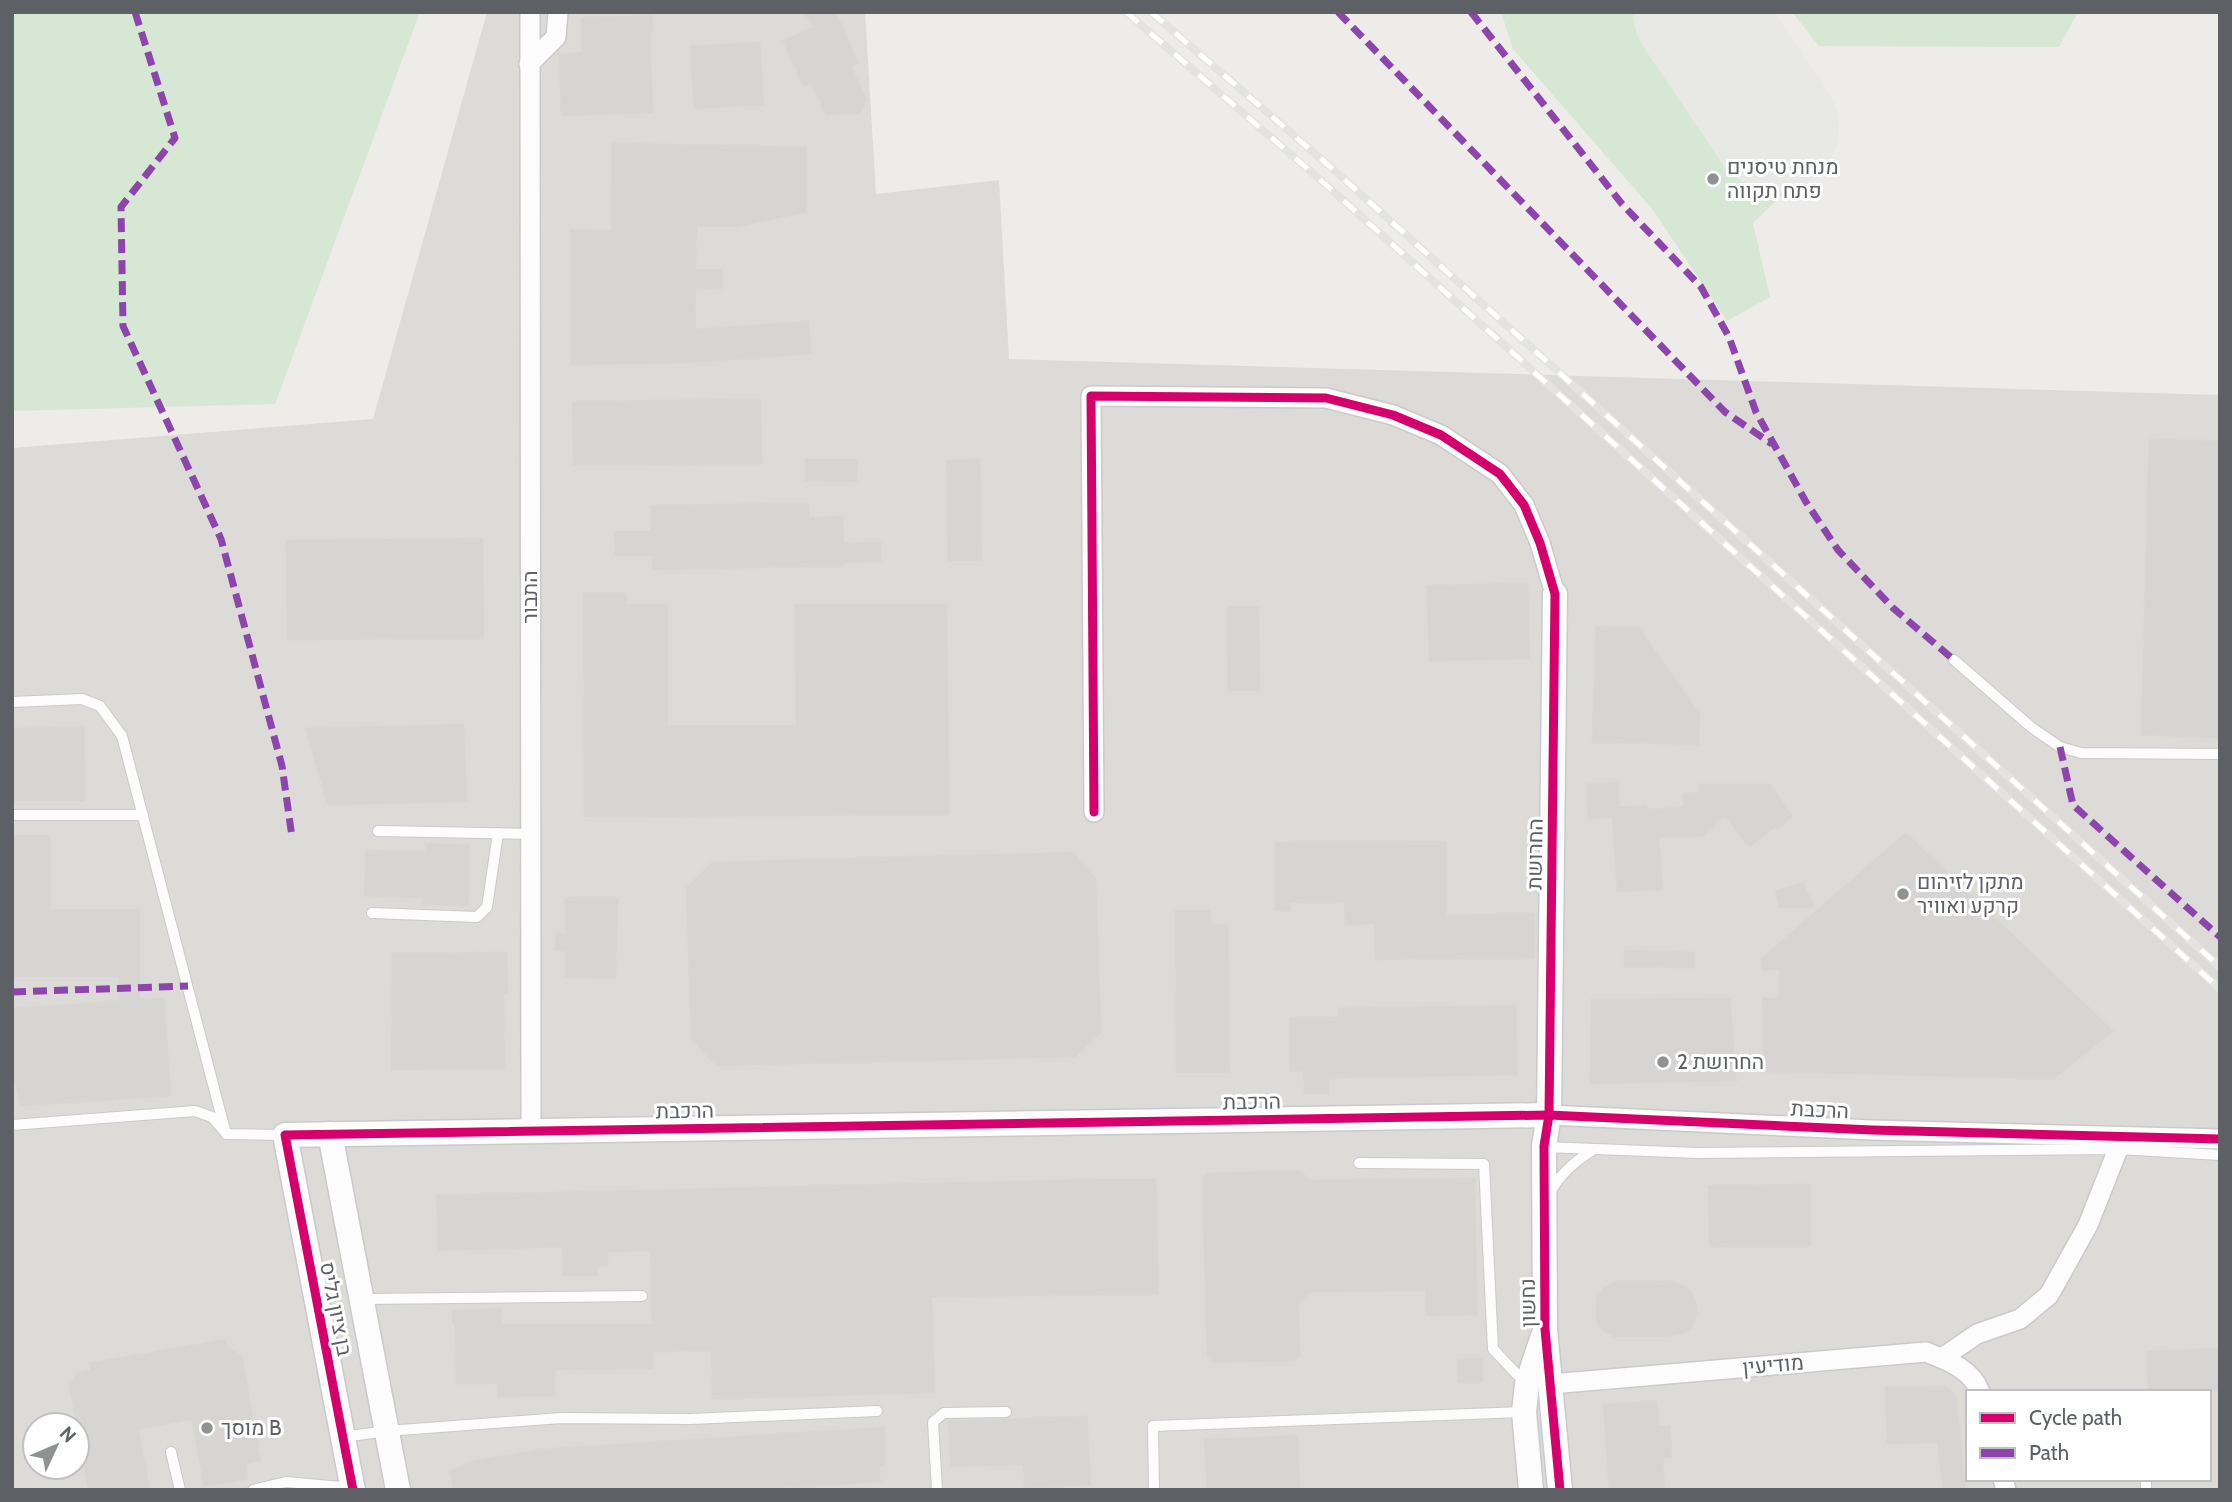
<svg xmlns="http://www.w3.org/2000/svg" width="2232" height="1502" font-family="Cabin,Heebo,sans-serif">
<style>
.industrial{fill:#dddbd8;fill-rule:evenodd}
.green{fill:#d6e8d4}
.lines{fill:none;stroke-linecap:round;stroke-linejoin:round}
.runway{stroke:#e8e8e5;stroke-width:128}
.building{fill:#d6d5d3;stroke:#dcdad7;stroke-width:2}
.service-casing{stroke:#c9cac9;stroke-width:12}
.minor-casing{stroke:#c9cac9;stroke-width:22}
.tertiary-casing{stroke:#c9cac9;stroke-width:27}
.service{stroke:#fcfcfc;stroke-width:10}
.minor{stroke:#fcfcfc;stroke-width:19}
.tertiary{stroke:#fcfcfc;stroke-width:24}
.rail-casing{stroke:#e3e3e2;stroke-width:8}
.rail{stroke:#fff;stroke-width:5;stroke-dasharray:16;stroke-linecap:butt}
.quiet{stroke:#8e44ad;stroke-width:7;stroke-dasharray:14 7;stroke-linecap:butt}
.cycleway-casing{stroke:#fff;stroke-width:13}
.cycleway{stroke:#d6006c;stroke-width:9}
.poi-dot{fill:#8f9293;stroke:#fff;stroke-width:2.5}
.labels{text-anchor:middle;stroke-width:6;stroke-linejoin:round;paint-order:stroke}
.poi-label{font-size:21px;fill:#5d6165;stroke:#fff;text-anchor:start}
.street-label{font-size:21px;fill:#5d6165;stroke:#fff}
</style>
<rect width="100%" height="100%" fill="#edece8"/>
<!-- industrial -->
<path class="industrial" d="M 487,12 L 865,12 L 876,194 L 999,180 L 1009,359 L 2220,395 L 2220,1490 L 12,1490 L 12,448 L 373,419 ZM 1968,1392 L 2209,1392 L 2209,1479 L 1968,1479 ZM 35,1425 L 77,1425 L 77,1467 L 35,1467 Z"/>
<!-- green -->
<g class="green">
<path d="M 12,12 L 420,12 L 275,404 L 12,411 Z"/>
<path d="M 1501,12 L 1760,12 L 1814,85 L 1829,131 L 1826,139 L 1832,148 L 1753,223 L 1770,297 L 1727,321 L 1653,210 L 1513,49 Z"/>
<path d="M 1792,12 L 2078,12 L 2059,47 L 1819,46 Z"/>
</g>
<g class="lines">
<!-- runway -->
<path class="runway" d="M 1697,12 L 1775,127"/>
</g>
<!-- building -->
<g class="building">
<path d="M 803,12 L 837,12 L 860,64 L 853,67 L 868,100 L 861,115 L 825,116 L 811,84 L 803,88 L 781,40 L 812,26 Z"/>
<path d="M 653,14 L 654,33 L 651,33 L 654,114 L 560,117 L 558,53 L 581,51 L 580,17 Z"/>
<path d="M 761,41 L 765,106 L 693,110 L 689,45 Z"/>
<path d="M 611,142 L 808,146 L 807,213 L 737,228 L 698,228 L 697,268 L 723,268 L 723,290 L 697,289 L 696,328 L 810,320 L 812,355 L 686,364 L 570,366 L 570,228 L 610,229 Z"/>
<path d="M 762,398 L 763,465 L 572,466 L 571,400 Z"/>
<path d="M 2148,438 L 2220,440 L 2220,739 L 2140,736 Z"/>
<path d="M 804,458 L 859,458 L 858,483 L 804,482 Z"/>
<path d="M 981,458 L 983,562 L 947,562 L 945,459 Z"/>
<path d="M 810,502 L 810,516 L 844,515 L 845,542 L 882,541 L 882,563 L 845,564 L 845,567 L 651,571 L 651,557 L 614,557 L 613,530 L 650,530 L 650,504 Z"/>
<path d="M 484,537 L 485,640 L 286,641 L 285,539 Z"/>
<path d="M 1529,582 L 1531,660 L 1428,662 L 1426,584 Z"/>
<path d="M 582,592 L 628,592 L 628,603 L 669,603 L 669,724 L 795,724 L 794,603 L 948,603 L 950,816 L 583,818 Z"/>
<path d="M 1226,605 L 1260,605 L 1261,692 L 1227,692 Z"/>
<path d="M 1595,625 L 1639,626 L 1701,714 L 1700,746 L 1591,743 Z"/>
<path d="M 465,723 L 468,803 L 327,806 L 304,727 Z"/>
<path d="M 85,726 L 86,802 L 12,802 L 12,727 Z"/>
<path d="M 1619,781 L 1620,806 L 1648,804 L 1648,809 L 1682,805 L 1682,792 L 1698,791 L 1697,783 L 1771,783 L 1794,816 L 1778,831 L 1775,828 L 1749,849 L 1725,818 L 1705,837 L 1660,839 L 1664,891 L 1616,893 L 1611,819 L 1587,820 L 1585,783 Z"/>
<path d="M 1906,831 L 2115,1031 L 2054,1080 L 1763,1073 L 1761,997 L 1777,997 L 1778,971 L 1761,971 L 1760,958 Z"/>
<path d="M 12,834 L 51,834 L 52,908 L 141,908 L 141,998 L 165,997 L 172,1097 L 20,1107 L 12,1076 L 12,1007 L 119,1000 L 118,978 L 12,978 Z"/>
<path d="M 1447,840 L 1448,914 L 1536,912 L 1536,959 L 1374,961 L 1373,925 L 1344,926 L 1343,903 L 1292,904 L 1292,912 L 1274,912 L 1274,841 Z"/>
<path d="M 425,842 L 471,844 L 469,907 L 421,905 L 421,899 L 363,897 L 365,849 L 424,850 Z"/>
<path d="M 1073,851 L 1097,878 L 1102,1033 L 1076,1058 L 716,1067 L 690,1040 L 685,887 L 712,861 Z"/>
<path d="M 1804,881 L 1816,909 L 1778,909 L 1774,890 Z"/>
<path d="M 564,896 L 619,897 L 617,980 L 564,979 L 565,952 L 554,952 L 555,932 L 564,932 Z"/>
<path d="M 1174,909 L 1211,909 L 1212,924 L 1229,923 L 1231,1074 L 1175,1074 Z"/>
<path d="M 1623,949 L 1696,951 L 1696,969 L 1623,968 Z"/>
<path d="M 508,951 L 509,995 L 505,995 L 506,1070 L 390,1071 L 391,952 Z"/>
<path d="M 1731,997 L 1738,1082 L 1589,1085 L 1590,998 Z"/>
<path d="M 1517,1004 L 1518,1076 L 1330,1079 L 1330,1095 L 1303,1095 L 1302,1072 L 1289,1073 L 1288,1017 L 1337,1016 L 1337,1007 Z"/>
<path d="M 1300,1169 L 1310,1179 L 1476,1177 L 1478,1316 L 1424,1317 L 1424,1292 L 1311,1293 L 1300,1305 L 1301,1357 L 1296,1362 L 1213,1364 L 1206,1357 L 1201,1178 L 1207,1172 Z"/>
<path d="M 1094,1178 L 1157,1178 L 1160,1295 L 933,1298 L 936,1394 L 711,1400 L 710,1352 L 654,1353 L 654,1370 L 556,1371 L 556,1397 L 496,1398 L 496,1385 L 455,1385 L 454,1325 L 451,1325 L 451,1309 L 502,1307 L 502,1323 L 651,1323 L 649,1252 L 609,1253 L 609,1267 L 598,1268 L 598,1277 L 562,1277 L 561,1248 L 437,1252 L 435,1194 Z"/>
<path d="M 1811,1183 L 1812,1247 L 1708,1248 L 1707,1184 Z"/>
<path d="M 1669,1280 L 1683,1284 L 1693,1293 L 1698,1305 L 1698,1315 L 1693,1328 L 1683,1335 L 1669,1338 L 1614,1338 L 1602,1332 L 1595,1321 L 1595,1299 L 1602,1288 L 1614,1281 Z"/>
<path d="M 227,1338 L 228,1346 L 243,1355 L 262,1462 L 247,1465 L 249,1480 L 203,1488 L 191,1421 L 140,1430 L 151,1490 L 87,1490 L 68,1385 L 77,1372 L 89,1369 L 88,1362 Z"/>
<path d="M 2220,1347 L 2220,1392 L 2147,1390 L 2146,1350 Z"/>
<path d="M 1483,1357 L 1484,1383 L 1456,1384 L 1456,1358 Z"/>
<path d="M 1946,1385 L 1957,1395 L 1967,1490 L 1942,1490 L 1936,1444 L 1886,1445 L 1884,1386 Z"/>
<path d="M 1658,1400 L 1660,1425 L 1671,1424 L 1673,1459 L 1664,1459 L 1666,1490 L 1608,1490 L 1602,1403 Z"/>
<path d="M 1088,1415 L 1092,1486 L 1023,1489 L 1022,1466 L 950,1468 L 947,1420 Z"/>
<path d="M 885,1426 L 887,1467 L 881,1467 L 882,1483 L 762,1490 L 452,1490 L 448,1470 L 472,1460 L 540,1448 Z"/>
<path d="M 1299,1434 L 1301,1490 L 1206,1490 L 1203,1438 Z"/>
</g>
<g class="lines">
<!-- service casing -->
<g class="service-casing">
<g id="service">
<path d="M 1954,660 L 2031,727 L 2060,747 L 2081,753 L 2220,754"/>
<path d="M 12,702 L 82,699 L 100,706 L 122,736 L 226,1134 L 284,1135"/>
<path d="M 12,815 L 143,815"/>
<path d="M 378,831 L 531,834"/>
<path d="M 372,913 L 477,917 L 487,907 L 498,833"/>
<path d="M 12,1125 L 195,1111 L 212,1117 L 224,1131"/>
<path d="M 1545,1147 L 1697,1153 L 2118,1149 L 2220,1155"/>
<path d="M 1359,1163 L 1484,1164 L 1493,1349 L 1526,1384"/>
<path d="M 1550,1193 C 1559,1174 1577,1160 1594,1149"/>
<path d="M 363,1299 L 642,1296"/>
<path d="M 343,1437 L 387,1431 L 561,1418 L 691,1419 L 877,1411"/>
<path d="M 171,1452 L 180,1490"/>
<path d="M 2146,1479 L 2146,1490"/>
<path d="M 253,1490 L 286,1482 L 341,1487"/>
<path d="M 937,1490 L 933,1422 L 944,1413 L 1006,1412"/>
<path d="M 1154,1490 L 1153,1426 L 1523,1412"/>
</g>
</g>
<!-- minor casing -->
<g class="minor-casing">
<g id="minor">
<path d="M 530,12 L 531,1131"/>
<path d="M 529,64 L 556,37 L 558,12"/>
<path d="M 1094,812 L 1091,396 L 1326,398 L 1393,415 L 1441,435 L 1500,474 L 1524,505 L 1540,543 L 1555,594"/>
<path d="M 1549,1115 L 1872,1130 L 2220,1139"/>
<path d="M 1942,1358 L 1977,1334 L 2020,1319 L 2049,1295 L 2088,1225 L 2118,1149"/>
<path d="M 1551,1384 L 1926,1352 C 1946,1360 1972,1369 1980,1392"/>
<path d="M 2003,1479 L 2006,1490"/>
</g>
</g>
<!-- tertiary casing -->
<g class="tertiary-casing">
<g id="tertiary">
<path d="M 1555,594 L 1549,1115 L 1544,1146 L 1545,1329 L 1560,1490"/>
<path d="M 330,1134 L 398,1490"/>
<path d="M 353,1490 L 285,1135 L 1549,1115"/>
<path d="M 1531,1490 L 1524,1412 L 1527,1384 L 1543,1336"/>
</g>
</g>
<!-- service -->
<use href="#service" class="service"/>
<!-- minor -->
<use href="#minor" class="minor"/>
<!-- tertiary -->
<use href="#tertiary" class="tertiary"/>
<!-- rail casing -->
<g class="rail-casing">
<g id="rail">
<path d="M 1126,12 L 1324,183 L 2220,989"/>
<path d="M 1151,12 L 1335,171 L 2220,967"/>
</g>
</g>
<!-- rail -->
<use href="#rail" class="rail"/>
<!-- quiet -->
<g class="quiet">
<path d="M 135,12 L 175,138 L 121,207 L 123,326 L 221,539 L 282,766 L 292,837"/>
<path d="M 1338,12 L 1725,412 L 1772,444"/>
<path d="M 1471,12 L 1622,204 L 1701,287 L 1729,337 L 1756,412 L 1806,502 L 1838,550 L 1893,608 L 1954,660"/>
<path d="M 2060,747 L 2073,805 L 2220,937"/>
<path d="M 12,992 L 188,986"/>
</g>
<!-- cycleway casing -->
<g class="cycleway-casing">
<g id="cycleway">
<path d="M 1094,812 L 1091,396 L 1326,398 L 1393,415 L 1441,435 L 1500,474 L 1524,505 L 1540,543 L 1555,594 L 1549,1115 L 1544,1146 L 1545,1329 L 1560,1490"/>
<path d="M 353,1490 L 285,1135 L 1549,1115 L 1872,1130 L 2220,1139"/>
</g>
</g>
<!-- cycleway -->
<use href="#cycleway" class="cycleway"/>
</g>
<!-- markers -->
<g class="poi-dot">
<circle cx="1713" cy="179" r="7"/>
<circle cx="1903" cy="894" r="7"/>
<circle cx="1663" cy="1062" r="7"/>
<circle cx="207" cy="1428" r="7"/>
</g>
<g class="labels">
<!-- poi labels -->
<g class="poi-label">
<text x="1727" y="174">מנחת טיסנים<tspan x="1727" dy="24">פתח תקווה</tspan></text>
<text x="1917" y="889">מתקן לזיהום<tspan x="1917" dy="24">קרקע ואוויר</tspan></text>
<text x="1677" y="1069">החרושת 2</text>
<text x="221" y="1435">מוסך B</text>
</g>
<!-- street labels -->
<g class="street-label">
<text transform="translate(530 597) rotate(-90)" y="7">התבור</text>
<text transform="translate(1535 854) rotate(-89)" y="7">החרושת</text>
<text transform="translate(1252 1102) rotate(-1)" y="7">הרכבת</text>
<text transform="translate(1820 1110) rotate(3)" y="7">הרכבת</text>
<text transform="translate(685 1111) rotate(-1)" y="7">הרכבת</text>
<text transform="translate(1528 1303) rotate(-91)" y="7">נחשון</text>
<text transform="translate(336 1309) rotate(79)" y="7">בן ציון גליס</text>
<text transform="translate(1773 1365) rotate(-5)" y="7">מודיעין</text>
</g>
</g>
<!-- border -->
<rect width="2232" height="1502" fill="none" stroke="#5d6165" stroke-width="28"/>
<!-- legend -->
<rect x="1966" y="1390" width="245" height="91" fill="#ffffff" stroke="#bec0c1" stroke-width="2"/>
<rect x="1980" y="1413" width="35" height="10" fill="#d6006c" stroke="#bec0c1" stroke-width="2"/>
<text x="2029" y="1425" font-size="21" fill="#5d6165">Cycle path</text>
<rect x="1980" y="1448" width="35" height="10" fill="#8e44ad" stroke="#bec0c1" stroke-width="2"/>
<text x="2029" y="1460" font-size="21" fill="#5d6165">Path</text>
<!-- north arrow -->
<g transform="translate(56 1446) rotate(46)"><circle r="33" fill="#ffffff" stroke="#bec0c1" stroke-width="2"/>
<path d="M0-5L12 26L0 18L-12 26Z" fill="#8f9293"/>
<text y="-10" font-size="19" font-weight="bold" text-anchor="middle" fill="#5d6165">N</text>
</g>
</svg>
